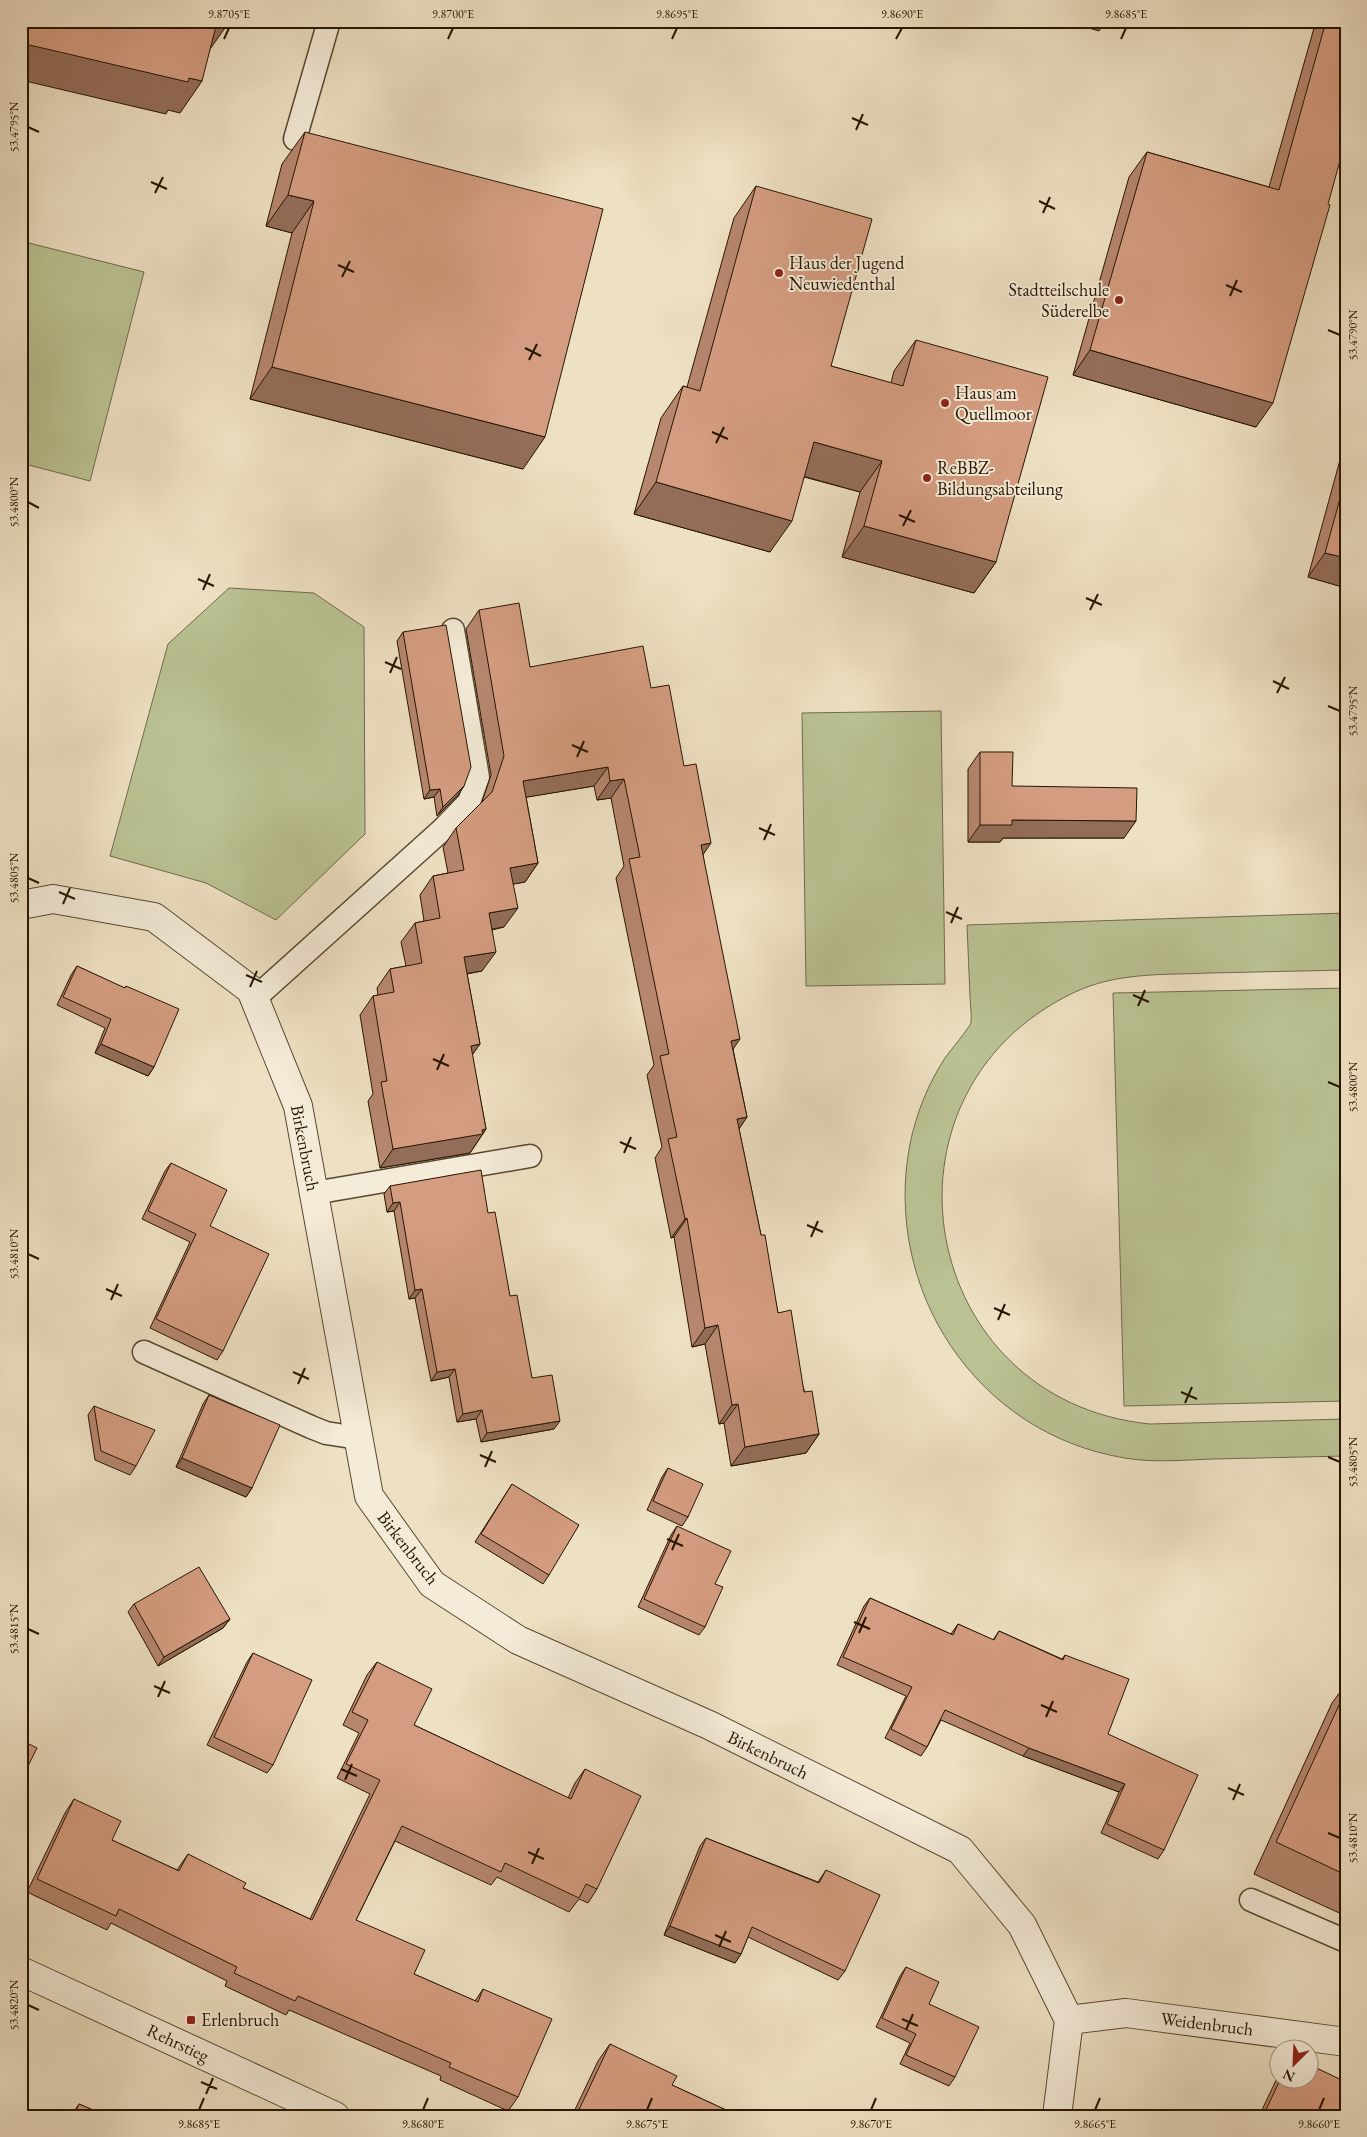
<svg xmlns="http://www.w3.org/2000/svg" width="1367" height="2137" font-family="'EB Garamond',serif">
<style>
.green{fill:#bac293;stroke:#706c4a}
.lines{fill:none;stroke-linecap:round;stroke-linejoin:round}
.service-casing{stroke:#594831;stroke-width:25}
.minor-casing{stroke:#594831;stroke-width:30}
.service{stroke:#f4ebd8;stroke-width:22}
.minor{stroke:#f4ebd8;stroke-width:28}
.wall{fill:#b6866e;stroke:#271600}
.shaded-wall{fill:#946d5a;stroke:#271600}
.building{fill:#d49c80;stroke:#271600}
.ticks{fill:none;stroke:#271600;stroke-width:2}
.poi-dot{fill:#8f2418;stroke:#f4ebd8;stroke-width:2}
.labels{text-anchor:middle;stroke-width:4;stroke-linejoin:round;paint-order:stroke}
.poi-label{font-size:18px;fill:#271600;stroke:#f4ebd8;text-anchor:start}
.street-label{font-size:18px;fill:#271600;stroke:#f4ebd8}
.neatline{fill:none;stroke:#271600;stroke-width:2}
.ticks-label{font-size:12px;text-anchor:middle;fill:#271600}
</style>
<rect width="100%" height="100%" fill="#eee0c3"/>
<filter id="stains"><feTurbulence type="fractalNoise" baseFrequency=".004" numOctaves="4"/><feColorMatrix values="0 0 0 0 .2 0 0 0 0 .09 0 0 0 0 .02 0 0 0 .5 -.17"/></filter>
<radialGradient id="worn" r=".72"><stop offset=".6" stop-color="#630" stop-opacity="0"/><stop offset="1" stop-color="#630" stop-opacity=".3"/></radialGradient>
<!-- green -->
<g class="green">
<path d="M 21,241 L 144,272 L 90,481 L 21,463 Z"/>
<path d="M 229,588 L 314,593 L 364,627 L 365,834 L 276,920 L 206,883 L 110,856 L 168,644 Z"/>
<path d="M 941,711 L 945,984 L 806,986 L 802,713 Z"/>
<path d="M 1346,913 L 1346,970 C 1301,971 1255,972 1210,973 C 1163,975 1116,972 1073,993 C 863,1094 918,1401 1150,1424 L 1346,1419 L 1346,1456 C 1302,1457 1257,1458 1213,1459 C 1184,1460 1154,1463 1125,1458 C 976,1434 882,1289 910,1144 C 916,1114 928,1084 945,1058 C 950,1051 969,1028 971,1023 C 972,1015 970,1004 970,996 C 969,972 968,949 967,925 Z"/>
<path d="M 1346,988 L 1346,1401 L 1124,1406 L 1113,993 Z"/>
</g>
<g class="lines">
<!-- service casing -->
<g class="service-casing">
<g id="service">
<path d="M 295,139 L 329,21"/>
<path d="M 254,999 L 443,829 L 469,802 L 478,777 L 453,630"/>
<path d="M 314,1193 L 530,1156"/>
<path d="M 144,1352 L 311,1427 L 326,1433 L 358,1438"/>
<path d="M 1251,1900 L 1346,1941"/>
</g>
</g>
<!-- minor casing -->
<g class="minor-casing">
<g id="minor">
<path d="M 21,905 L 53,899 L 154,917 L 251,990 L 298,1106 L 369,1496 L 432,1584 L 518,1640 L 709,1725 L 960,1850 L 1022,1925 L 1069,2020 L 1057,2116"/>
<path d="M 21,1971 L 335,2116"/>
<path d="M 1069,2020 L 1126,2013 L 1346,2042"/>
</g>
</g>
<!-- service -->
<use href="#service" class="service"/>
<!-- minor -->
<use href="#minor" class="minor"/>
</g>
<!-- wall -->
<g class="wall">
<path d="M 1316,21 L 1346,21 L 1256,427 L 1073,375 L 1129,177 L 1147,152 L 1269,187 Z"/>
<path d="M 305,132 L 523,469 L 250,399 L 292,233 L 266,226 L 282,164 Z"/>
<path d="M 756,186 L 831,366 L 891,383 L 894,371 L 916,340 L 996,562 L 974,593 L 842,557 L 860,492 L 804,477 L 770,552 L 634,514 L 661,418 L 683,386 L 687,387 L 734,218 Z"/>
<path d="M 1346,438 L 1346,588 L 1308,577 Z"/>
<path d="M 479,610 L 530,667 L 651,688 L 684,766 L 703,855 L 733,1049 L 747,1117 L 739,1129 L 761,1235 L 778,1313 L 819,1434 L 806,1453 L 731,1466 L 724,1423 L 719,1424 L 705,1344 L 692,1347 L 674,1237 L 671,1238 L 655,1158 L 662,1147 L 647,1075 L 654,1065 L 616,878 L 624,866 L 611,798 L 597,800 L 594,786 L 526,797 L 538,863 L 525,882 L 513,884 L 504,927 L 492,930 L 482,971 L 467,974 L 480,1044 L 472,1055 L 486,1129 L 470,1153 L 380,1168 L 368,1101 L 373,1094 L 360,1015 L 373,996 L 378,995 L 377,988 L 390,969 L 406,966 L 401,942 L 415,923 L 424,921 L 420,895 L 433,876 L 448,873 L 443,847 L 456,828 L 482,802 L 491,775 L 466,629 Z"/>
<path d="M 403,632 L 464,786 L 458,795 L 437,816 L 434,797 L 424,799 L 397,641 Z"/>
<path d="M 980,752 L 1012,786 L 1124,838 L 1003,838 L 1000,842 L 968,842 L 968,769 Z"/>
<path d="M 77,966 L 124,988 L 126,986 L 154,1067 L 148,1076 L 95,1053 L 105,1028 L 57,1005 L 71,975 Z"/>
<path d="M 171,1163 L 210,1226 L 223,1351 L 217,1360 L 150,1328 L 190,1242 L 142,1219 L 165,1171 Z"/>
<path d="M 390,1186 L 488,1213 L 510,1296 L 532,1378 L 554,1429 L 481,1442 L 476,1419 L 457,1422 L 449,1377 L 431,1381 L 415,1298 L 409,1299 L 394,1211 L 387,1212 L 384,1194 Z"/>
<path d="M 209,1395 L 252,1488 L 246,1497 L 176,1467 L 203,1404 Z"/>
<path d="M 94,1406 L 136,1466 L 130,1475 L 95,1460 L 88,1415 Z"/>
<path d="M 668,1468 L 688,1517 L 682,1526 L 647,1510 L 662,1477 Z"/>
<path d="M 512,1484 L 549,1575 L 543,1584 L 475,1542 Z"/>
<path d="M 677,1526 L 715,1584 L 705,1627 L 699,1635 L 638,1607 L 671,1535 Z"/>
<path d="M 870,1598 L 951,1634 L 958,1624 L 993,1640 L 999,1631 L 1062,1659 L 1065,1655 L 1108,1734 L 1164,1850 L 1158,1859 L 1101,1833 L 1119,1792 L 1023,1756 L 941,1720 L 927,1747 L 921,1756 L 885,1738 L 906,1696 L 837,1665 L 864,1606 Z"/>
<path d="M 134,1604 L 230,1619 L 223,1628 L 158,1666 L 128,1612 Z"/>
<path d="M 253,1653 L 273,1765 L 267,1773 L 207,1745 L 247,1662 Z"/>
<path d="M 377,1662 L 414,1725 L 568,1798 L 575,1783 L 585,1769 L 597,1889 L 588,1903 L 579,1899 L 569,1912 L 497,1877 L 491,1885 L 395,1841 L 356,1920 L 414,1974 L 475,2001 L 483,1989 L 518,2097 L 508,2111 L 440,2080 L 441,2076 L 289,2010 L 286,2015 L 225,1986 L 227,1981 L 111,1923 L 107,1930 L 27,1892 L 65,1813 L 74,1799 L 112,1840 L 177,1870 L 188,1854 L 243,1888 L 310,1919 L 370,1794 L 337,1778 L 359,1733 L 343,1725 L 367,1675 Z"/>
<path d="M 1346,1684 L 1346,1916 L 1254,1874 L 1332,1703 Z"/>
<path d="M 706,1838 L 818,1882 L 826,1870 L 845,1971 L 838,1980 L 748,1937 L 741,1954 L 735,1963 L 664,1935 L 700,1846 Z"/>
<path d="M 906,1967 L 929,2004 L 955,2077 L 949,2086 L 900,2064 L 910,2043 L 876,2027 L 900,1976 Z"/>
<path d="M 610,2044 L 672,2085 L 739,2116 L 572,2116 L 598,2061 Z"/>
<path d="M 1280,2072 L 1280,2080 L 1346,2116 L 1259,2116 Z"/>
<path d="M 79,2104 L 107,2116 L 71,2116 Z"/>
</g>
<!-- shaded-wall -->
<g class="shaded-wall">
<path d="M 1065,21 L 1105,21 L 1099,31 Z"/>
<path d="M 216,26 L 225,28 L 203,59 Z"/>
<path d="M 21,43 L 189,78 L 202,81 L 180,113 L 168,110 L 166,114 L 21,80 Z"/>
<path d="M 288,195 L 314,201 L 292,233 L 266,226 Z"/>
<path d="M 1090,350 L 1273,403 L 1256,427 L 1073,375 Z"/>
<path d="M 272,367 L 545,437 L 523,469 L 250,399 Z"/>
<path d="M 814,442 L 882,461 L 860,492 L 792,473 Z"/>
<path d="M 656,482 L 792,521 L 770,552 L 634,514 Z"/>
<path d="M 864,526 L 996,562 L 974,593 L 842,557 Z"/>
<path d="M 1325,553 L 1346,558 L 1346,588 L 1308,577 Z"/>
<path d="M 608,767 L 594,786 L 510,800 L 523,781 Z"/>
<path d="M 624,779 L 611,798 L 597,800 L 610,781 Z"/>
<path d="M 464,786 L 458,795 L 437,816 L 443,807 Z"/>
<path d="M 440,789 L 434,797 L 424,799 L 430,790 Z"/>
<path d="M 1012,820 L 1136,821 L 1124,838 L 1003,838 L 1000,842 L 968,842 L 980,825 Z"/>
<path d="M 711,843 L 698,862 L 701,845 Z"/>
<path d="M 538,863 L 525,882 L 497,887 L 510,868 Z"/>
<path d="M 518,908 L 504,927 L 475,932 L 489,913 Z"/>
<path d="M 496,952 L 482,971 L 451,976 L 464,957 Z"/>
<path d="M 740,1039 L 727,1058 L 731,1041 Z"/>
<path d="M 101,1044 L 154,1067 L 148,1076 L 95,1053 Z"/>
<path d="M 480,1044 L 466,1063 L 471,1046 Z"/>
<path d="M 747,1117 L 734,1136 L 737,1119 Z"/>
<path d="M 486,1129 L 470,1153 L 380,1168 L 393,1149 Z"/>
<path d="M 400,1202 L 394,1211 L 387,1212 L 393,1203 Z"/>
<path d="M 687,1218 L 674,1237 L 671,1238 L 685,1219 Z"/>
<path d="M 422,1289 L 415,1298 L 409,1299 L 415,1290 Z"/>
<path d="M 718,1325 L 705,1344 L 692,1347 L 705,1328 Z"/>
<path d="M 455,1369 L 449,1377 L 431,1381 L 437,1372 Z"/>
<path d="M 738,1404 L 724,1423 L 719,1424 L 732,1405 Z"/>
<path d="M 482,1410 L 476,1419 L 457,1422 L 463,1414 Z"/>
<path d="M 560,1421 L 554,1429 L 481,1442 L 487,1433 Z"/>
<path d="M 819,1434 L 806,1453 L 731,1466 L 745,1447 Z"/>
<path d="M 182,1458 L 252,1488 L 246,1497 L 176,1467 Z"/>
<path d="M 230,1619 L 223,1628 L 158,1666 L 164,1657 Z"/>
<path d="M 1029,1748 L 1125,1784 L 1119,1792 L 1023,1756 Z"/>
<path d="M 670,1926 L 741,1954 L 735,1963 L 664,1935 Z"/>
</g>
<!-- building -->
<g class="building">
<path d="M 21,21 L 226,21 L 225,28 L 216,26 L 202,81 L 189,78 L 188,82 L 21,43 Z"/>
<path d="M 1326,21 L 1346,21 L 1346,139 L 1328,204 L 1330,205 L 1273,403 L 1090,350 L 1147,152 L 1279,190 Z"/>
<path d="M 305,132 L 603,209 L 545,437 L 272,367 L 314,201 L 288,195 Z"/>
<path d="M 756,186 L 872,219 L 831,366 L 903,386 L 916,340 L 1048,377 L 996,562 L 864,526 L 882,461 L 814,442 L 792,521 L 656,482 L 683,386 L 700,391 Z"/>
<path d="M 1346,477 L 1346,558 L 1325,553 Z"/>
<path d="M 519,603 L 530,667 L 643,646 L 651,688 L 669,685 L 684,766 L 696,764 L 711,843 L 701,845 L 740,1039 L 731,1041 L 747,1117 L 737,1119 L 761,1235 L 765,1235 L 778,1313 L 791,1310 L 804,1392 L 812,1391 L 819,1434 L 745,1447 L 738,1404 L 732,1405 L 718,1325 L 705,1328 L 687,1218 L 685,1219 L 668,1139 L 677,1137 L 660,1056 L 669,1054 L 629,859 L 640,857 L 624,779 L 610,781 L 608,767 L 523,781 L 538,863 L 510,868 L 518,908 L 489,913 L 496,952 L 464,957 L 480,1044 L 471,1046 L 486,1129 L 482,1130 L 483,1134 L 393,1149 L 381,1082 L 387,1081 L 373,996 L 394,992 L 390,969 L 422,963 L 415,923 L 440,918 L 433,876 L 464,870 L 456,828 L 492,792 L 504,756 L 479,610 Z"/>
<path d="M 446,625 L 471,767 L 464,786 L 443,807 L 440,789 L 430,790 L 403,632 Z"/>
<path d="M 21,705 L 28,709 L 21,725 Z"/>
<path d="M 980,752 L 1013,752 L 1012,786 L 1137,788 L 1136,821 L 1012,820 L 1012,825 L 980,825 Z"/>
<path d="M 77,966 L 125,988 L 126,986 L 179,1009 L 154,1067 L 101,1044 L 111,1019 L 63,997 Z"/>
<path d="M 171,1163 L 227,1190 L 210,1226 L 269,1254 L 223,1351 L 156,1319 L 196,1234 L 148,1211 Z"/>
<path d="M 481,1170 L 488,1213 L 495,1212 L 510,1296 L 517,1295 L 532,1378 L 552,1375 L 560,1421 L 487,1433 L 482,1410 L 463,1414 L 455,1369 L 437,1372 L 422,1289 L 415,1290 L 400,1202 L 393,1203 L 390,1186 Z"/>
<path d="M 209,1395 L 280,1425 L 252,1488 L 182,1458 Z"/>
<path d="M 94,1406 L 155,1430 L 136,1466 L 101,1451 Z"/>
<path d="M 668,1468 L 703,1484 L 688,1517 L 653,1501 Z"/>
<path d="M 512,1484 L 579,1525 L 549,1575 L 481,1534 Z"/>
<path d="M 677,1526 L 731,1551 L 715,1584 L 723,1587 L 705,1627 L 644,1599 Z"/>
<path d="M 199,1567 L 230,1619 L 164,1657 L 134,1604 Z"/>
<path d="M 870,1598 L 953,1635 L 958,1624 L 994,1640 L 999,1631 L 1063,1660 L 1065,1655 L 1129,1679 L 1108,1734 L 1198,1775 L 1164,1850 L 1107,1824 L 1125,1784 L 1029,1748 L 945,1710 L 927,1747 L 891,1729 L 912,1687 L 843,1657 Z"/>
<path d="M 253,1653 L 312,1680 L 273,1765 L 214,1737 Z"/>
<path d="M 377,1662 L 432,1689 L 414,1725 L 571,1799 L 585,1769 L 641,1796 L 597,1889 L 586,1884 L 579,1898 L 505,1863 L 501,1872 L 402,1826 L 356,1920 L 425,1950 L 414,1974 L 478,2002 L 483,1989 L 552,2019 L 518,2097 L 449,2067 L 451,2063 L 298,1996 L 295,2001 L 234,1973 L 237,1967 L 119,1909 L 116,1916 L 37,1879 L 74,1799 L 121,1821 L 112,1840 L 179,1871 L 188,1854 L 246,1883 L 243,1888 L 312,1920 L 380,1780 L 346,1764 L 368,1720 L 352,1712 Z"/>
<path d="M 1346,1690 L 1346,1875 L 1276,1842 Z"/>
<path d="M 21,1740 L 37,1748 L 21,1780 Z"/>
<path d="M 706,1838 L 819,1883 L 826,1870 L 880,1895 L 845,1971 L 752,1927 L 741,1954 L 670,1926 Z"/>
<path d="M 906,1967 L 939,1982 L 929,2004 L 979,2027 L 955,2077 L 906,2055 L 916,2034 L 882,2018 Z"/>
<path d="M 610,2044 L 677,2076 L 672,2085 L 739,2116 L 576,2116 Z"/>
<path d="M 1310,2065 L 1346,2082 L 1346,2116 L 1263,2116 L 1280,2080 L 1310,2080 Z"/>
<path d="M 79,2104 L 107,2116 L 74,2116 Z"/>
</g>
<!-- ticks -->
<path class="ticks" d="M 224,39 L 229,28M 448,39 L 453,28M 672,39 L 677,28M 896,39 L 902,28M 1121,39 L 1126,28M 852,118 L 868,125M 28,127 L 39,132M 856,130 L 863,114M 151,182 L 167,189M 155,193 L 163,177M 1039,201 L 1055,209M 1043,213 L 1050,197M 338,265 L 354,272M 342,277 L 350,261M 1226,285 L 1242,292M 1230,296 L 1237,280M 1328,330 L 1340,335M 525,348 L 541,356M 529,360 L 537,344M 712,432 L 728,439M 716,443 L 724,427M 28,502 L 39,508M 899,515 L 915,522M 903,526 L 911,510M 198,579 L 214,586M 203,590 L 210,574M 1086,598 L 1102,605M 1090,610 L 1098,594M 385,662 L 401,669M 390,673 L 397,657M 1273,681 L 1289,689M 1277,693 L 1285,677M 1328,706 L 1340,711M 572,745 L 588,752M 577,757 L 584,741M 759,828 L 775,835M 764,840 L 771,824M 28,878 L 39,883M 59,892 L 75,899M 63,904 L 70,888M 946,912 L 962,919M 951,923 L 958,907M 246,975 L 262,982M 250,987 L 257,971M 1133,995 L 1149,1002M 1138,1006 L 1145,990M 433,1059 L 449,1066M 437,1070 L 444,1054M 1328,1082 L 1340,1087M 620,1142 L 636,1149M 624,1153 L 631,1137M 807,1225 L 823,1232M 811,1237 L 818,1221M 28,1254 L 39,1259M 106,1289 L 122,1296M 111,1300 L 118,1284M 994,1308 L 1010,1315M 998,1320 L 1005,1304M 293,1372 L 309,1379M 298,1384 L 305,1368M 1181,1392 L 1197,1399M 1185,1403 L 1192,1387M 480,1455 L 496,1462M 1328,1457 L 1340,1462M 485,1467 L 492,1451M 667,1539 L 683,1546M 672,1550 L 679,1534M 854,1622 L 870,1629M 28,1629 L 39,1634M 859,1633 L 866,1617M 154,1686 L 170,1693M 158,1697 L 165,1681M 1041,1705 L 1057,1712M 1046,1717 L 1053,1701M 341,1769 L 357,1776M 345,1780 L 352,1764M 1228,1788 L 1244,1795M 1233,1800 L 1240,1784M 1328,1833 L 1340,1838M 528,1852 L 544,1859M 532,1864 L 539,1848M 715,1935 L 731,1942M 719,1947 L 726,1931M 28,2005 L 39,2010M 902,2019 L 918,2026M 906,2030 L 913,2014M 201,2082 L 217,2089M 206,2094 L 213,2078M 199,2110 L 204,2098M 423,2110 L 428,2098M 647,2110 L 652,2098M 871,2110 L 876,2098M 1095,2110 L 1100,2098M 1319,2110 L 1324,2098"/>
<!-- markers -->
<g class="poi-dot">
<circle cx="779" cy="273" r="5"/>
<circle cx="1119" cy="300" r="5"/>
<circle cx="945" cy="403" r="5"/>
<circle cx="927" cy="478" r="5"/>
<rect x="186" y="2015" width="10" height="10" rx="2.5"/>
</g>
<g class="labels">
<!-- poi labels -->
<g class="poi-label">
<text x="789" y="269">Haus der Jugend<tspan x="789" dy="21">Neuwiedenthal</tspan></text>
<text x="1109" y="296" text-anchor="end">Stadtteilschule<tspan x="1109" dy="21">Süderelbe</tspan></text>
<text x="955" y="399">Haus am<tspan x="955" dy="21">Quellmoor</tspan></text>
<text x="937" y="474">ReBBZ-<tspan x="937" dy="21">Bildungsabteilung</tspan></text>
<text x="201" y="2026">Erlenbruch</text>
</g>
<!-- street labels -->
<g class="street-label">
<text transform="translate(305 1148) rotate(79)" y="6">Birkenbruch</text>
<text transform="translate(408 1548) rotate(52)" y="6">Birkenbruch</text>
<text transform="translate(768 1755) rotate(26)" y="6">Birkenbruch</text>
<text transform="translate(1207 2024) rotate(7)" y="6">Weidenbruch</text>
<text transform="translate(178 2043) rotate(25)" y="6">Rehrstieg</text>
</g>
</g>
<!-- margin -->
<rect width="1367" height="2137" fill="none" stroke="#eee0c3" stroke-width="55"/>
<!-- north arrow -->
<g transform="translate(1294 2064) rotate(204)"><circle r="24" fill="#f4ebd8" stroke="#a29682"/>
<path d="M0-4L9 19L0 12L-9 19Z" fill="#8f2418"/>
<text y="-8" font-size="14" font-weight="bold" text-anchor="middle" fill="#271600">N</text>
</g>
<rect x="28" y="28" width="1312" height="2082" class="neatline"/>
<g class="ticks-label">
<text x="229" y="18">9.8705°E</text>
<text x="453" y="18">9.8700°E</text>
<text x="677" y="18">9.8695°E</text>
<text x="902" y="18">9.8690°E</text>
<text x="1126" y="18">9.8685°E</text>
<text transform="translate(14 127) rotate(-90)" y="4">53.4795°N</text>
<text transform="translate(1353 335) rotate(-90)" y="4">53.4790°N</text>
<text transform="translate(14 502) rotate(-90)" y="4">53.4800°N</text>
<text transform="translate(1353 711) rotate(-90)" y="4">53.4795°N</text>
<text transform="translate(14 878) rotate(-90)" y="4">53.4805°N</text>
<text transform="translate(1353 1087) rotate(-90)" y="4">53.4800°N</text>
<text transform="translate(14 1254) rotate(-90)" y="4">53.4810°N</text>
<text transform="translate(1353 1462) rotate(-90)" y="4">53.4805°N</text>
<text transform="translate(14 1629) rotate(-90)" y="4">53.4815°N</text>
<text transform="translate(1353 1838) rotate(-90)" y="4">53.4810°N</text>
<text transform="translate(14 2005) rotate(-90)" y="4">53.4820°N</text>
<text x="199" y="2128">9.8685°E</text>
<text x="423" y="2128">9.8680°E</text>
<text x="647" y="2128">9.8675°E</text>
<text x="871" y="2128">9.8670°E</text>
<text x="1095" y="2128">9.8665°E</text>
<text x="1319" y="2128">9.8660°E</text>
</g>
<rect width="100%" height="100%" filter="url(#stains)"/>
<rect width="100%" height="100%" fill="url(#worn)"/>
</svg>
